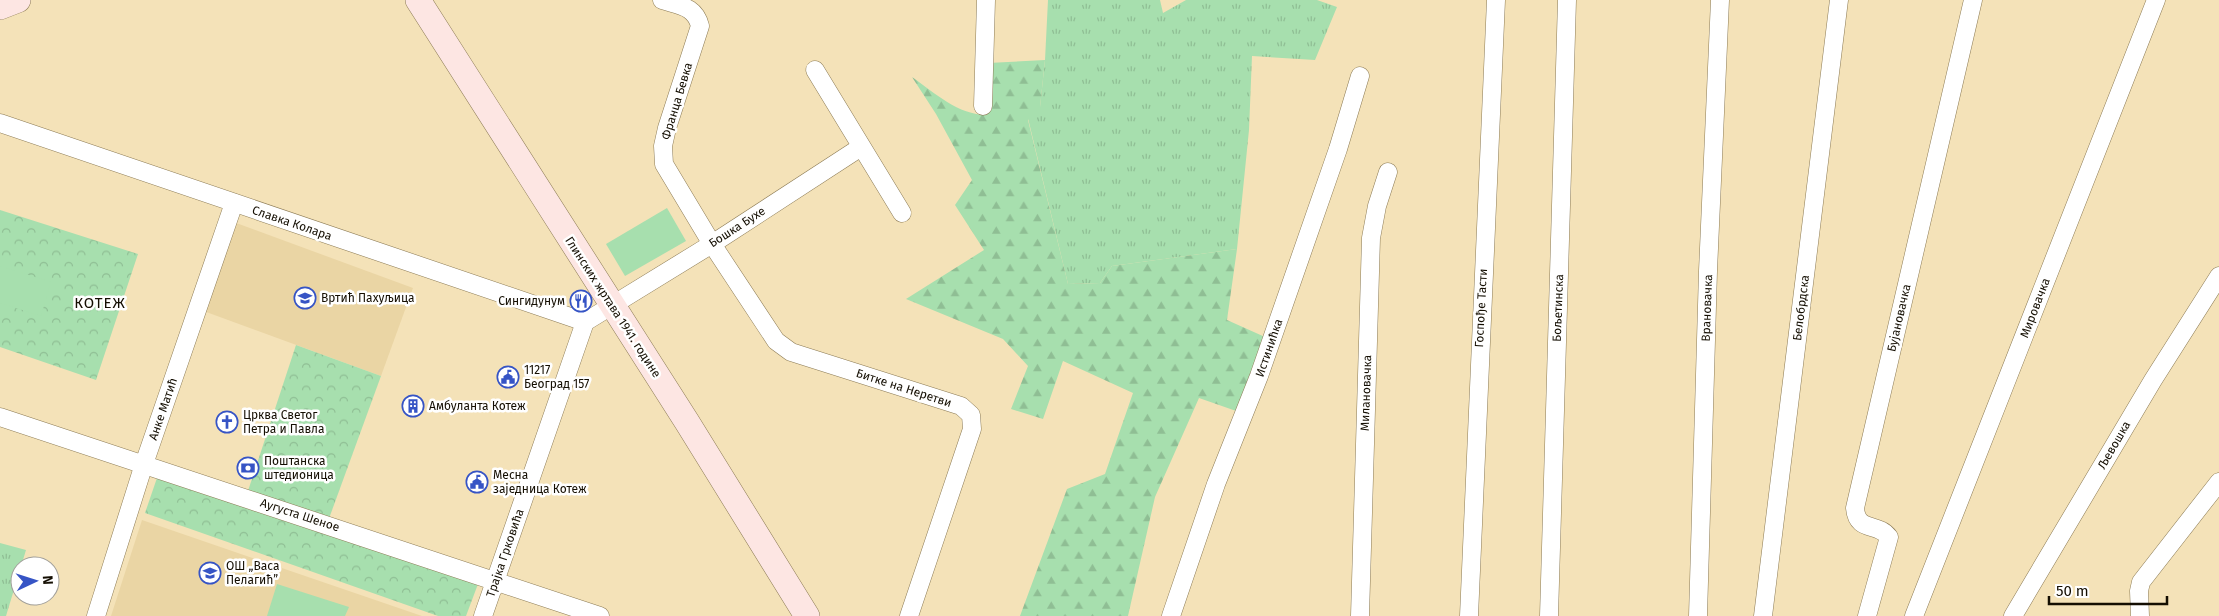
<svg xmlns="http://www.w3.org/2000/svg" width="2219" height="616" font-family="'Fira Sans',sans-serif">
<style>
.built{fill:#ead5a4}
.grass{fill:url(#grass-tufts)}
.forest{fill:url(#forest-firs)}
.park{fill:url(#park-crowns)}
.pitch{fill:#a7dfae}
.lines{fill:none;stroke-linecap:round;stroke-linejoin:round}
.street-casing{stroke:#8c7b55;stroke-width:19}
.secondary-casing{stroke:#8c7b55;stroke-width:26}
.street{stroke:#fff;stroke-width:18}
.secondary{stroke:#fde6e3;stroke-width:25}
.labels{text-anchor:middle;stroke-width:5;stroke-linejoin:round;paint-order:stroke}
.street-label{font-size:12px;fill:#140e02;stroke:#fff}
.poi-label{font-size:12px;fill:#140e02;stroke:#fff;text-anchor:start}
.quarter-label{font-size:15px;letter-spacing:1px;fill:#140e02;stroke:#fff}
</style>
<defs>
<pattern id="grass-tufts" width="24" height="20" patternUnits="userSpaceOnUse" patternTransform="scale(1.25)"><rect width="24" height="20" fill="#a7dfae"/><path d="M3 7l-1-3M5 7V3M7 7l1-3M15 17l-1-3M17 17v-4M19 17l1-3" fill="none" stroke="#8fbe94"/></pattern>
<pattern id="forest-firs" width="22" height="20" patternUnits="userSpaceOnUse" patternTransform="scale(1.25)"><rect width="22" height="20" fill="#a7dfae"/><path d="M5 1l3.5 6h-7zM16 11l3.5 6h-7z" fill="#8fbe94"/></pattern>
<pattern id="park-crowns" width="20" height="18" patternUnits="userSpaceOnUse" patternTransform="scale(1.25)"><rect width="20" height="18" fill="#a7dfae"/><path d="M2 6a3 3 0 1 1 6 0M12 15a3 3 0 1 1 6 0" fill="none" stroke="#8fbe94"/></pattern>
</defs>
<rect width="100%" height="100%" fill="#f4e2b8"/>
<!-- built -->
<g class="built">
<path d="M 228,220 L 413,288 L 381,376 L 198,309 Z"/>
<path d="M 142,520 L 235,552 L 422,616 L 111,616 Z"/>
</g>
<!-- grass -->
<g class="grass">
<path d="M 1048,0 L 1160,0 L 1163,13 L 1186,0 L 1317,0 L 1337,7 L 1315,60 L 1252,56 L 1249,130 L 1237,249 L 1112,266 L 1100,283 L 1068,284 L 1025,106 L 1040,107 L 1045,60 Z"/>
<path d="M 0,543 L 26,550 L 6,616 L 0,616 Z"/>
</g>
<!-- forest -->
<path class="forest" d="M 1045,60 L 1040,107 L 1028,120 L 1068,284 L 1100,283 L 1112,266 L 1237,249 L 1227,320 L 1265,337 L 1239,412 L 1199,398 L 1155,497 L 1128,616 L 1020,616 L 1067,489 L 1105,474 L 1133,393 L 1063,361 L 1043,419 L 1011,409 L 1028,366 L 1003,339 L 906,299 L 984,250 L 955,205 L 972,180 L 936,114 L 912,77 C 935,93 958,115 987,115 L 988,63 Z"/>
<!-- park -->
<g class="park">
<path d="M 0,210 L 138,254 L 96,380 L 0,347 Z"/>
<path d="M 296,345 L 381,376 L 327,524 L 246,497 Z"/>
<path d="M 158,475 L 478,584 L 466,616 L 438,616 L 145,513 Z"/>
</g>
<!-- pitch -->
<g class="pitch">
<path d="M 667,208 L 686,241 L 625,276 L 606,244 Z"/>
<path d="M 0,266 L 51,282 L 41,316 L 0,303 Z"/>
<path d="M 277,584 L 349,607 L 345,616 L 267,616 Z"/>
</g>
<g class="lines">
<!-- street casing -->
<g class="street-casing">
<g id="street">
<path d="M 662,0 C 680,6 695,6 700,26 L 667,128 L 663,146 L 664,164 L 712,244 L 776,341 L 791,352 L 961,406 L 971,415 L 972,429 L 909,616"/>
<path d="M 815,70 L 902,213"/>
<path d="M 983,106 L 986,0"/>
<path d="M 0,123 L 585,322"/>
<path d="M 0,417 L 600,616"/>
<path d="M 96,616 L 144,464 L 234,203"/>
<path d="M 483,616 L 585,322 L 712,244 L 861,147"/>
<path d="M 1171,616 L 1216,484 L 1259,376 L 1338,149 L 1360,76"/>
<path d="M 1360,616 L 1371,238 L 1377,206 L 1388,172"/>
<path d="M 1469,616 L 1496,0"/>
<path d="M 1549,616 L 1567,0"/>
<path d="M 1698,616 L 1708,271 L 1720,0"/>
<path d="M 1763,616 L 1839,0"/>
<path d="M 1867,616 L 1889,537 C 1878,522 1857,533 1855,508 L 1973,0"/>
<path d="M 1914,616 L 2156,0"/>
<path d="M 2013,616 L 2153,380 L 2219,276"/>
<path d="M 2140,616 L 2139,591 L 2141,582 L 2219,482"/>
</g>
</g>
<!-- secondary casing -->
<g class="secondary-casing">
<g id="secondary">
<path d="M 418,0 L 687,422 L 807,616"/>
<path d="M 0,7 L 18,0"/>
</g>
</g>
<!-- street -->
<use href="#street" class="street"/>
<!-- secondary -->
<use href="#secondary" class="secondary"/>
</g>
<!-- icons -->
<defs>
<g id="school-ring" transform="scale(1.125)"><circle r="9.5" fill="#fff" stroke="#3654c5" stroke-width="1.5"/><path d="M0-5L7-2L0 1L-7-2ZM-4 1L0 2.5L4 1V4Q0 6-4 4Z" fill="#3654c5"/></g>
<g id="restaurant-ring" transform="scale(1.125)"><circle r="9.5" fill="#fff" stroke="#3654c5" stroke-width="1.5"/><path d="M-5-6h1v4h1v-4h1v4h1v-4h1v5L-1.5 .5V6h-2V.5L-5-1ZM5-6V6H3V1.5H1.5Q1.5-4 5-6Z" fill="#3654c5"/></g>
<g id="civic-ring" transform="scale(1.125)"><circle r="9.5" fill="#fff" stroke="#3654c5" stroke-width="1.5"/><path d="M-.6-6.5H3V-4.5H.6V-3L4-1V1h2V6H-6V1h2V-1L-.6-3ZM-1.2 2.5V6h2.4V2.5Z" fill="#3654c5"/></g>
<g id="building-ring" transform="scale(1.125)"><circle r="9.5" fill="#fff" stroke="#3654c5" stroke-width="1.5"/><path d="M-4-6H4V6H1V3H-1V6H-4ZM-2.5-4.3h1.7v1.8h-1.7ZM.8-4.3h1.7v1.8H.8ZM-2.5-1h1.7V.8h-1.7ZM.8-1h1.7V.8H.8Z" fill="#3654c5"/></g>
<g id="church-ring" transform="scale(1.125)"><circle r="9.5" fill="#fff" stroke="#3654c5" stroke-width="1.5"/><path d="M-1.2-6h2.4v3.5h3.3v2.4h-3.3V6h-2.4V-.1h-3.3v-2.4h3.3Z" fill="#3654c5"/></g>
<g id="bank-ring" transform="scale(1.125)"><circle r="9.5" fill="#fff" stroke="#3654c5" stroke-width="1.5"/><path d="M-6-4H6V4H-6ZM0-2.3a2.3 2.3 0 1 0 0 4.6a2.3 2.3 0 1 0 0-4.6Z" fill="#3654c5"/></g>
</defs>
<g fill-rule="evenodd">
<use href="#school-ring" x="305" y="298"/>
<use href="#restaurant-ring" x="581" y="301"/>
<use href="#civic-ring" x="508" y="377"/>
<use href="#building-ring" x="413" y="406"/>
<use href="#church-ring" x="227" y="422"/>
<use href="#bank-ring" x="248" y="468"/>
<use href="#civic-ring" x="477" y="482"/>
<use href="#school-ring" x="210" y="573"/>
</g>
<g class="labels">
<!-- street labels -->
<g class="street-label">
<text transform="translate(677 101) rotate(-73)" y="4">Франца Бевка</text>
<text transform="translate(292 223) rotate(19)" y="4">Славка Колара</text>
<text transform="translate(737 227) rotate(-33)" y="4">Бошка Бухе</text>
<text transform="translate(613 307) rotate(57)" y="4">Глинских жртава 1941. године</text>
<text transform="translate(1481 308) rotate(-87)" y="4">Госпође Тасти</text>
<text transform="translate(1558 308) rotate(-88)" y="4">Бољетинска</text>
<text transform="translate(1707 308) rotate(-88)" y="4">Врановачка</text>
<text transform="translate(1801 308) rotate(-83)" y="4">Белобрдска</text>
<text transform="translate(2035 308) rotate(-69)" y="4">Мировачка</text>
<text transform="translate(1899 318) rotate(-77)" y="4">Бујановачка</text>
<text transform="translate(1269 348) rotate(-71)" y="4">Истинићка</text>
<text transform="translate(904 388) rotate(18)" y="4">Битке на Неретви</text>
<text transform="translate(1366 393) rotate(-88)" y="4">Милановачка</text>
<text transform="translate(163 409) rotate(-71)" y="4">Анке Матић</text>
<text transform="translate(2114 445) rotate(-60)" y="4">Љевошка</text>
<text transform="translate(300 515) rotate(18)" y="4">Аугуста Шеное</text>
<text transform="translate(505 553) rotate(-71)" y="4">Трајка Грковића</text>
</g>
<!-- poi labels -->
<g class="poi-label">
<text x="321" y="302">Вртић Пахуљица</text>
<text x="565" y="305" text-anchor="end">Сингидунум</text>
<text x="524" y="374">11217<tspan x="524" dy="14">Београд 157</tspan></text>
<text x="429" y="410">Амбуланта Котеж</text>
<text x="243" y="419">Црква Светог<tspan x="243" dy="14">Петра и Павла</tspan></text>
<text x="264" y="465">Поштанска<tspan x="264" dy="14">штедионица</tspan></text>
<text x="493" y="479">Месна<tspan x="493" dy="14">заједница Котеж</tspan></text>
<text x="226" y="570">ОШ „Васа<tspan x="226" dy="14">Пелагић”</tspan></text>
</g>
<!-- quarter labels -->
<g class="quarter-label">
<text x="100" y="308">КОТЕЖ</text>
</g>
</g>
<!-- north arrow -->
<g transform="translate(35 581) rotate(86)"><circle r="24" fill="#ffffff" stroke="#a19f9a"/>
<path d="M0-4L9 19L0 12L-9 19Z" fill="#3654c5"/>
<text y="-8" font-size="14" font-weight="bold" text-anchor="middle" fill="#140e02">N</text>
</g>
<!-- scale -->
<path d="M2049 596v8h118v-8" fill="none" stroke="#140e02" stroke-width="2.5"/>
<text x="2056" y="596" font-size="15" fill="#140e02" stroke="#ffffff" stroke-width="4" paint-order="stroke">50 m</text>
</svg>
